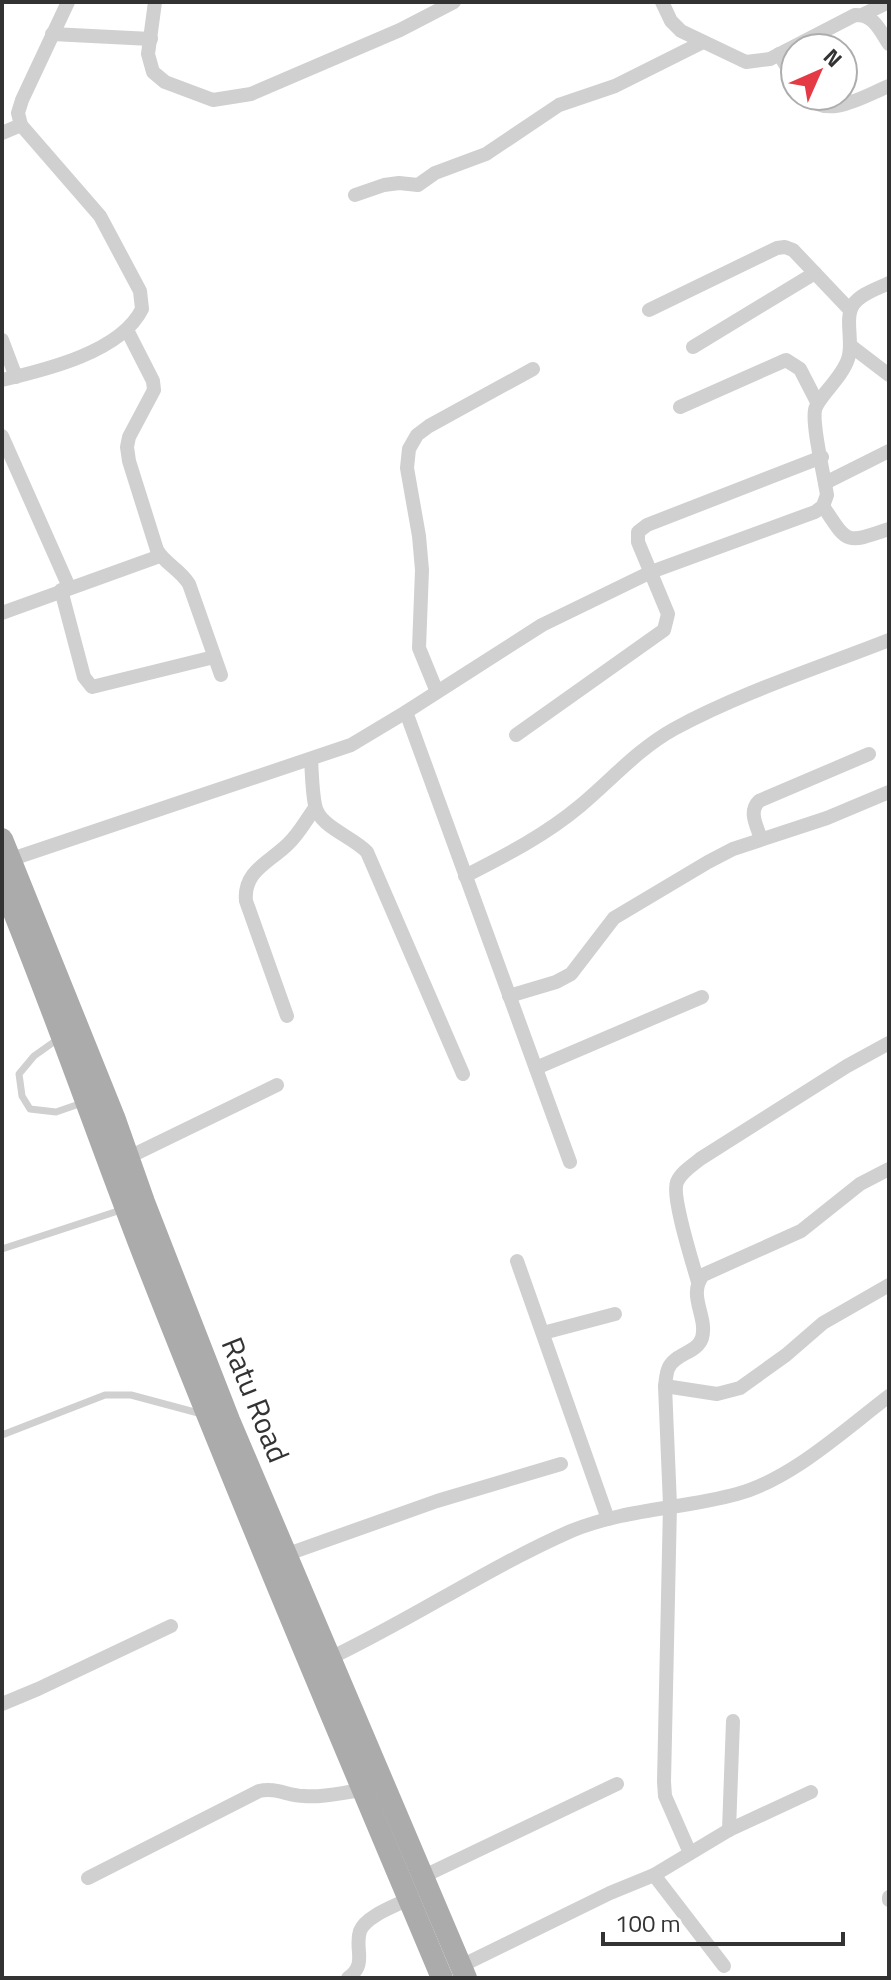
<svg xmlns="http://www.w3.org/2000/svg" width="891" height="1980" font-family="'Titillium Web',sans-serif">
<style>
.lines{fill:none;stroke-linecap:round;stroke-linejoin:round}
.service{stroke:#d0d0d0;stroke-width:7}
.minor{stroke:#d0d0d0;stroke-width:14}
.primary{stroke:#ababab;stroke-width:22}
.labels{text-anchor:middle;stroke-width:8;stroke-linejoin:round;paint-order:stroke}
.street-label{font-size:30px;fill:#333;stroke:#fff}
</style>
<rect width="100%" height="100%" fill="#fff"/>
<g class="lines">
<!-- service -->
<g class="service">
<path d="M 58,1039 L 34,1056 L 19,1074 L 22,1096 L 30,1109 L 56,1112 L 85,1102"/>
<path d="M 2,1249 L 121,1210"/>
<path d="M 2,1435 L 105,1395 L 131,1395 L 202,1414"/>
</g>
<!-- minor -->
<g class="minor">
<path d="M 155,2 L 148,54 L 153,72 L 165,82 L 213,100 L 251,94 L 400,30 L 454,2"/>
<path d="M 662,2 L 671,21 L 681,31 L 746,62 L 770,59 L 855,15 C 874,14 880,31 889,44"/>
<path d="M 864,14 L 889,2"/>
<path d="M 52,34 L 151,39"/>
<path d="M 779,54 L 795,80"/>
<path d="M 806,96 C 828,120 864,96 889,86"/>
<path d="M 2,133 L 21,125"/>
<path d="M 355,195 L 384,185 L 399,183 L 418,185 L 435,173 L 486,154 L 559,105 L 615,86 L 703,42"/>
<path d="M 649,310 L 777,248 L 785,247 L 793,250 L 850,310"/>
<path d="M 127,330 L 153,381 L 154,390 L 129,437 L 127,447 L 129,461 L 157,550 C 165,564 180,569 189,584 L 221,675"/>
<path d="M 2,340 L 16,377"/>
<path d="M 851,346 L 889,375"/>
<path d="M 693,347 L 815,273"/>
<path d="M 2,380 C 45,370 121,352 142,309 L 140,291 L 100,216 L 21,125 L 18,113 L 22,100 L 68,2"/>
<path d="M 680,407 L 786,360 L 800,369 L 817,402"/>
<path d="M 2,436 L 69,587"/>
<path d="M 825,483 L 889,451"/>
<path d="M 823,506 C 848,544 845,544 889,529"/>
<path d="M 61,590 L 84,677 L 92,687 L 214,657"/>
<path d="M 2,613 L 160,556"/>
<path d="M 437,692 L 419,648 L 422,570 L 419,536 L 407,468 L 409,449 L 417,435 L 429,426 L 533,369"/>
<path d="M 406,712 L 570,1162"/>
<path d="M 516,735 L 664,630 L 668,614 L 638,542 L 638,532 L 647,525 L 822,457"/>
<path d="M 311,759 C 312,774 312,790 315,805 C 319,827 352,836 367,852 L 463,1074"/>
<path d="M 761,839 C 757,826 748,812 759,801 L 869,754"/>
<path d="M 3,862 L 351,745 L 406,712 L 542,625 L 651,572 L 815,512 L 823,506 L 827,495 C 824,475 812,426 815,410 C 817,398 842,378 848,359 C 854,343 844,319 853,305 C 860,294 877,289 889,283"/>
<path d="M 465,876 C 506,855 544,836 580,806 C 611,780 638,749 674,729 C 742,692 818,668 889,640"/>
<path d="M 509,996 L 556,982 L 571,974 L 614,918 L 708,862 L 733,849 L 827,818 L 889,792"/>
<path d="M 287,1016 L 246,901 C 243,871 270,862 288,844 C 299,834 306,820 315,808"/>
<path d="M 536,1068 L 702,997"/>
<path d="M 129,1157 L 277,1085"/>
<path d="M 517,1261 L 608,1519"/>
<path d="M 698,1282 C 693,1264 671,1196 677,1182 C 681,1172 693,1165 700,1159 L 847,1066 L 889,1043"/>
<path d="M 543,1333 L 615,1314"/>
<path d="M 665,1386 L 717,1394 L 740,1388 L 786,1355 L 823,1323 L 889,1285"/>
<path d="M 285,1555 L 437,1501 L 561,1464"/>
<path d="M 324,1661 C 408,1622 485,1569 571,1531 C 624,1509 682,1509 737,1494 C 792,1479 844,1430 889,1396"/>
<path d="M 2,1704 L 38,1689 L 171,1626"/>
<path d="M 729,1830 L 733,1721"/>
<path d="M 690,1853 L 665,1796 L 664,1782 L 670,1505 L 665,1386 C 666,1380 666,1372 669,1367 C 676,1353 697,1353 702,1338 C 708,1316 687,1296 703,1275 L 801,1231 L 860,1184 L 889,1169"/>
<path d="M 654,1875 L 724,1966"/>
<path d="M 422,1877 L 617,1784"/>
<path d="M 88,1878 L 259,1791 C 276,1787 288,1796 304,1796 C 323,1798 344,1792 363,1790"/>
<path d="M 889,1897 L 889,1900"/>
<path d="M 461,1966 L 610,1893 L 654,1875 L 729,1830 L 811,1792"/>
<path d="M 348,1978 C 368,1964 354,1949 360,1931 C 366,1916 395,1906 409,1899"/>
</g>
<!-- primary -->
<g class="primary">
<path d="M 2,839 L 114,1117 L 144,1202 L 229,1420 L 466,1978"/>
<path d="M 2,883 C 53,1006 96,1132 144,1256 C 239,1498 341,1738 442,1978"/>
</g>
</g>
<g class="labels">
<!-- street labels -->
<g class="street-label">
<text transform="translate(255 1400) rotate(68)" y="10">Ratu Road</text>
</g>
</g>
<!-- border -->
<rect width="891" height="1980" fill="none" stroke="#333333" stroke-width="8"/>
<!-- north arrow -->
<g transform="translate(819 72) rotate(45)"><circle r="38" fill="#ffffff" stroke="#adadad" stroke-width="2"/>
<path d="M0-6L14 30L0 20L-14 30Z" fill="#e63946"/>
<text y="-12" font-size="22" font-weight="bold" text-anchor="middle" fill="#333333">N</text>
</g>
<!-- scale -->
<path d="M603 1932v12h240v-12" fill="none" stroke="#333333" stroke-width="4"/>
<text x="615" y="1932" font-size="24" fill="#333333" stroke="#ffffff" stroke-width="6" paint-order="stroke">100 m</text>
</svg>
